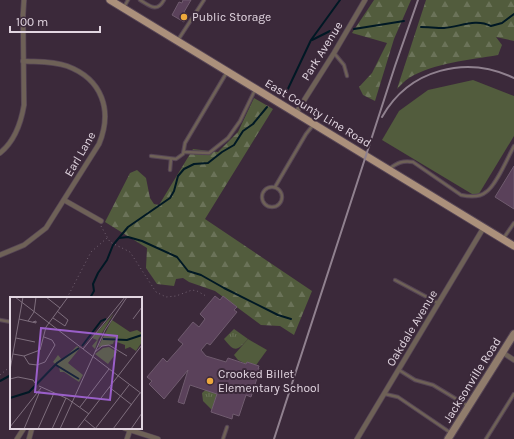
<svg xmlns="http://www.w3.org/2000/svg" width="514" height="439" font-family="Karla,sans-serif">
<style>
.grass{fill:url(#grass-tufts)}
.forest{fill:url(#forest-firs)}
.pitch{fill:#525c3d}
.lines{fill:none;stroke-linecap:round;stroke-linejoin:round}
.stream{stroke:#001824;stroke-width:2}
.building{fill:#5a415a;stroke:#6f5b6e}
.lane-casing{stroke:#564555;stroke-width:4.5}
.street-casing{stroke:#564555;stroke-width:6}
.secondary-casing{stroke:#564555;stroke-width:9}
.primary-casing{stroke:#564555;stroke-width:9}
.path{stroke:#716070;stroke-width:1;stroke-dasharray:1 3;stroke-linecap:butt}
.lane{stroke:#6e6157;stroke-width:2.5}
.street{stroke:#6e6157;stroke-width:4.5}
.secondary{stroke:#907c6c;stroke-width:7}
.primary{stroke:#ab907b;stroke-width:7}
.rail{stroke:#90818f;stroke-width:2}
.poi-dot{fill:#eda83c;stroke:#3b293a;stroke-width:1.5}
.labels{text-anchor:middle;stroke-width:4;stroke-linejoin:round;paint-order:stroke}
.poi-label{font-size:12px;fill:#e2d6e1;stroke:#3b293a;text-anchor:start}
.street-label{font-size:12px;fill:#e2d6e1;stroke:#3b293a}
.inset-river{fill:none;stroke:#001824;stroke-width:2}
.inset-road{fill:none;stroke:#7e6e7d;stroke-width:1}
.view{fill:#9a5fc9;fill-opacity:0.15;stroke:#9a5fc9;stroke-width:2}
.inset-edge{fill:none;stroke:#e2d6e1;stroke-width:2}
</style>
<defs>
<pattern id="grass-tufts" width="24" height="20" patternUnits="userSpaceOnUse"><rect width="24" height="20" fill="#525c3d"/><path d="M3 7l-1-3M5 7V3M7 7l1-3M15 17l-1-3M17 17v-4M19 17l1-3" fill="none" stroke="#6b7359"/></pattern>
<pattern id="forest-firs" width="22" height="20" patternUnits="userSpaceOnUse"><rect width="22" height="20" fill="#525c3d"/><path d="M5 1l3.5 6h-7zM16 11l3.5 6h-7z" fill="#6b7359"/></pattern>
</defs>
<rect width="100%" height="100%" fill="#3b293a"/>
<!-- grass -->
<g class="grass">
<path d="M 234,329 L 248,339 C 237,351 235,353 224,339 Z"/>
<path d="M 212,384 L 221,393 L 215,413 L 203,401 L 202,393 Z"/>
</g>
<!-- forest -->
<g class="forest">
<path d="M 374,0 L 411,0 L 394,39 L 375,101 L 363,95 L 359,87 L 372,73 L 387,43 L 352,33 Z"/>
<path d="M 426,0 L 514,0 L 514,41 L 496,37 L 502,45 L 498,55 C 470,60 433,63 409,78 C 404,81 401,85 397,89 Z"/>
<path d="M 254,98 L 273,109 L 205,219 L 312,291 L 294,335 L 280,326 L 261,325 L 215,291 L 189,282 L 183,278 L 176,279 L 174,286 L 157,284 L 146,268 L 147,248 L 105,222 L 130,173 L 137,170 L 146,178 L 150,198 L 154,204 L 159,205 L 193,149 L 218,152 L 238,132 Z"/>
</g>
<!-- pitch -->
<g class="pitch">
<path d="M 473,80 L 514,96 L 514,136 L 477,197 L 382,140 L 399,111 L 428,90 Z"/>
<path d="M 248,339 L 267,350 L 254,368 L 238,360 L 234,355 Z"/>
</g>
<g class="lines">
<!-- stream -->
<g class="stream">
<path d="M 421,27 C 428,27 436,28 444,28 C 460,27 475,18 491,26 L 502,23 L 514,14"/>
<path d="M 354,29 L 404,21"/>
<path d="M 312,40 L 330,31 L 337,31"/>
<path d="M 286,93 L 311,40 L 340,0"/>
<path d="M 119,238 L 128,237 L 142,241 L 177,257 L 188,271 L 201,275 L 224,288 L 278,315 L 291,319"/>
<path d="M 90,298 L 94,291 L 93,284 L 98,273 L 107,260 L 113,245 L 128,227 L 170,198 L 174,191 L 178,176 L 184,169 L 194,164 L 208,163 L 222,152 L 234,145 L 243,131 L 253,124 L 267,107"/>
<path d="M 0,381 L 11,375"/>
</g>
</g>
<!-- building -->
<g class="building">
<path d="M 183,0 L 191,0 L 184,12 L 188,15 L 184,22 L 172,15 L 179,2 L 182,3 Z"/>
<path d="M 514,166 L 514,209 L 495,197 Z"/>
<path d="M 215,296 L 220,300 L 223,296 L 237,307 L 234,310 L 237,312 L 210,345 L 207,343 L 201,350 L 206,356 L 226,362 L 228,358 L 246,364 L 247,362 L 259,366 L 258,369 L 260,369 L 251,397 L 246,395 L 239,416 L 233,414 L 232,419 L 211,412 L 217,394 L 190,385 L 184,404 L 178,402 L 188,370 L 164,399 L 149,384 L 152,381 L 147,377 L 163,358 L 167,362 L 183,344 L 178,340 L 193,322 L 199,327 L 205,319 L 200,314 Z"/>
</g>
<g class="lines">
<!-- lane casing -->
<g class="lane-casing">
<g id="lane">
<path d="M 140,0 C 150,6 157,13 164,0"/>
<path d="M 124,7 L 128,0"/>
<path d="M 178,40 L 204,0"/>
<path d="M 334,53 L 344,65 L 347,76"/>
<path d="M 184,152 L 209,153 L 228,138 L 240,121 L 255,90"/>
<path d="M 151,156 L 176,159 L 183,154 L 185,143 L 227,72"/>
<path d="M 389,169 C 397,163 403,160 413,162 L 461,195 C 470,197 479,198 486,192 C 496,186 508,157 514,146"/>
<path d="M 170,170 L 171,159"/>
<circle cx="272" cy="197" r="10"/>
<path d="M 275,187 L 306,134 L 314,124"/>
<path d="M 503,239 L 514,223"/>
<path d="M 395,280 L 438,303"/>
<path d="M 0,320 L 11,322"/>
<path d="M 399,370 L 415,380 L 433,385 L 468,406"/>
<path d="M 385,394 L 398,397 L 451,433"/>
<path d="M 223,439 L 227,427"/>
<path d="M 486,439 L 514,394"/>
</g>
</g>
<!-- street casing -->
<g class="street-casing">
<g id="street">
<path d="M 296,113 L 334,53 L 365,0"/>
<path d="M 0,153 C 15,141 21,123 24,105 L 23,15 L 24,0"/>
<path d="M 64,200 L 101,221"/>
<path d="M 0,255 L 24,245 L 46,228 L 99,144 C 113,110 102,79 67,66 C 53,61 37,62 23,61"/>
<path d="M 502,352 L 514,360"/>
<path d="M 124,428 L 158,439"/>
<path d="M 17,439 L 24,428"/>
<path d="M 29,439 L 32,428"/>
<path d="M 127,439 L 130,430"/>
<path d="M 357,439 L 484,227"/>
</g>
</g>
<!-- secondary casing -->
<g class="secondary-casing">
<path id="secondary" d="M 448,439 L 514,334"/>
</g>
<!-- primary casing -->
<g class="primary-casing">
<path id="primary" d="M 110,0 L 514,246"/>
</g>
<!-- path -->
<g class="path">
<path d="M 101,226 L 110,242 L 130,252 L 156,292 L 166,297 L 176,296 L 192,290 L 197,291 L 206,296"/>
<path d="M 67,298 L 91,252 L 107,238"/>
<path d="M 0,375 L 11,366"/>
</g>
<!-- lane -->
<use href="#lane" class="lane"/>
<!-- street -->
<use href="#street" class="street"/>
<!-- secondary -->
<use href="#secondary" class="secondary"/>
<!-- primary -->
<use href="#primary" class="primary"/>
<!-- rail -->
<g class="rail">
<path d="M 382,117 C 409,69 466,55 514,78"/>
<path d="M 274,439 L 395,66 L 418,0"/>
</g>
</g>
<!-- markers -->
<g class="poi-dot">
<circle cx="184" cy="17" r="4"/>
<circle cx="210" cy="381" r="4"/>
</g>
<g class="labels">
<!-- poi labels -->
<g class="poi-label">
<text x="192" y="21">Public Storage</text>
<text x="218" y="378">Crooked Billet<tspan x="218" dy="14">Elementary School</tspan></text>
</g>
<!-- street labels -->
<g class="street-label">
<text transform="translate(322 51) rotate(-58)" y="4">Park Avenue</text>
<text transform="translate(318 113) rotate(31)" y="4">East County Line Road</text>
<text transform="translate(80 154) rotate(-60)" y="4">Earl Lane</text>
<text transform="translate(412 328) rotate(-59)" y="4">Oakdale Avenue</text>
<text transform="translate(472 380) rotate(-58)" y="4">Jacksonville Road</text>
</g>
</g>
<!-- overview -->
<g transform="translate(10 297)">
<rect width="132" height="132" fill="#3b293a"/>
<path d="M 104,16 L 88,43 L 85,52 L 82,49 L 87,43 L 82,41 ZM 102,23 L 120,35 L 127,33 L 132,36 L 132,45 L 126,54 L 120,50 L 115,52 L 115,48 L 104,44 L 103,47 L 88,50 ZM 67,49 L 70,51 L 58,66 L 73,78 L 69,85 L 54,75 L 50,75 L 49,70 L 43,65 L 48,58 L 52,63 Z" fill="#525c3d"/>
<path d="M 99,50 L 107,55 L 98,67 L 85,57 L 93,51 Z" fill="#525c3d"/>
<path class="inset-river" d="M 93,42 L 117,43 L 132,38M 72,49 L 91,24 L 96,22M 46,68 L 69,82M 0,101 L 19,95 L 47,66 L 69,51"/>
<path class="inset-road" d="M 5,0 L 132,97M 36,0 L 50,11M 43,21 L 55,29 L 58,23 L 47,14M 9,22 L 26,26 L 26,24 L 23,25M 123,22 L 132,10M 18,24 L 24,15 L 26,0M 6,41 L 25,45M 73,52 L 115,0M 85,55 L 92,49 L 99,48 L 117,59M 3,57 L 14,59 L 30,53 L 36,30 L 58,0M 14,59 L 19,67 L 27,68 L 35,65 L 45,48 L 42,43 L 34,40M 0,73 L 13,0M 0,82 L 8,80 L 23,83 L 25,86M 29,89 L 58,102 L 79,117M 99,90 L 122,108M 70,110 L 99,72M 74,122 L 86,132M 0,130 L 31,91M 14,132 L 30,94M 28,132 L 44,96M 42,132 L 56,101M 50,132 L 95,33 L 117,0M 67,132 L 132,48M 85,132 L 119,88M 103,132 L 130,96M 121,132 L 132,116"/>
<path class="view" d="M 31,31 L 107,39 L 100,103 L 25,95 Z"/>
<rect width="132" height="132" class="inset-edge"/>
</g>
<!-- scale -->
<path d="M10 26v6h90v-6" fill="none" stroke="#e2d6e1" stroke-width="2"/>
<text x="16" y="26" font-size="12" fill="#e2d6e1" stroke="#3b293a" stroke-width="3" paint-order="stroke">100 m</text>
</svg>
